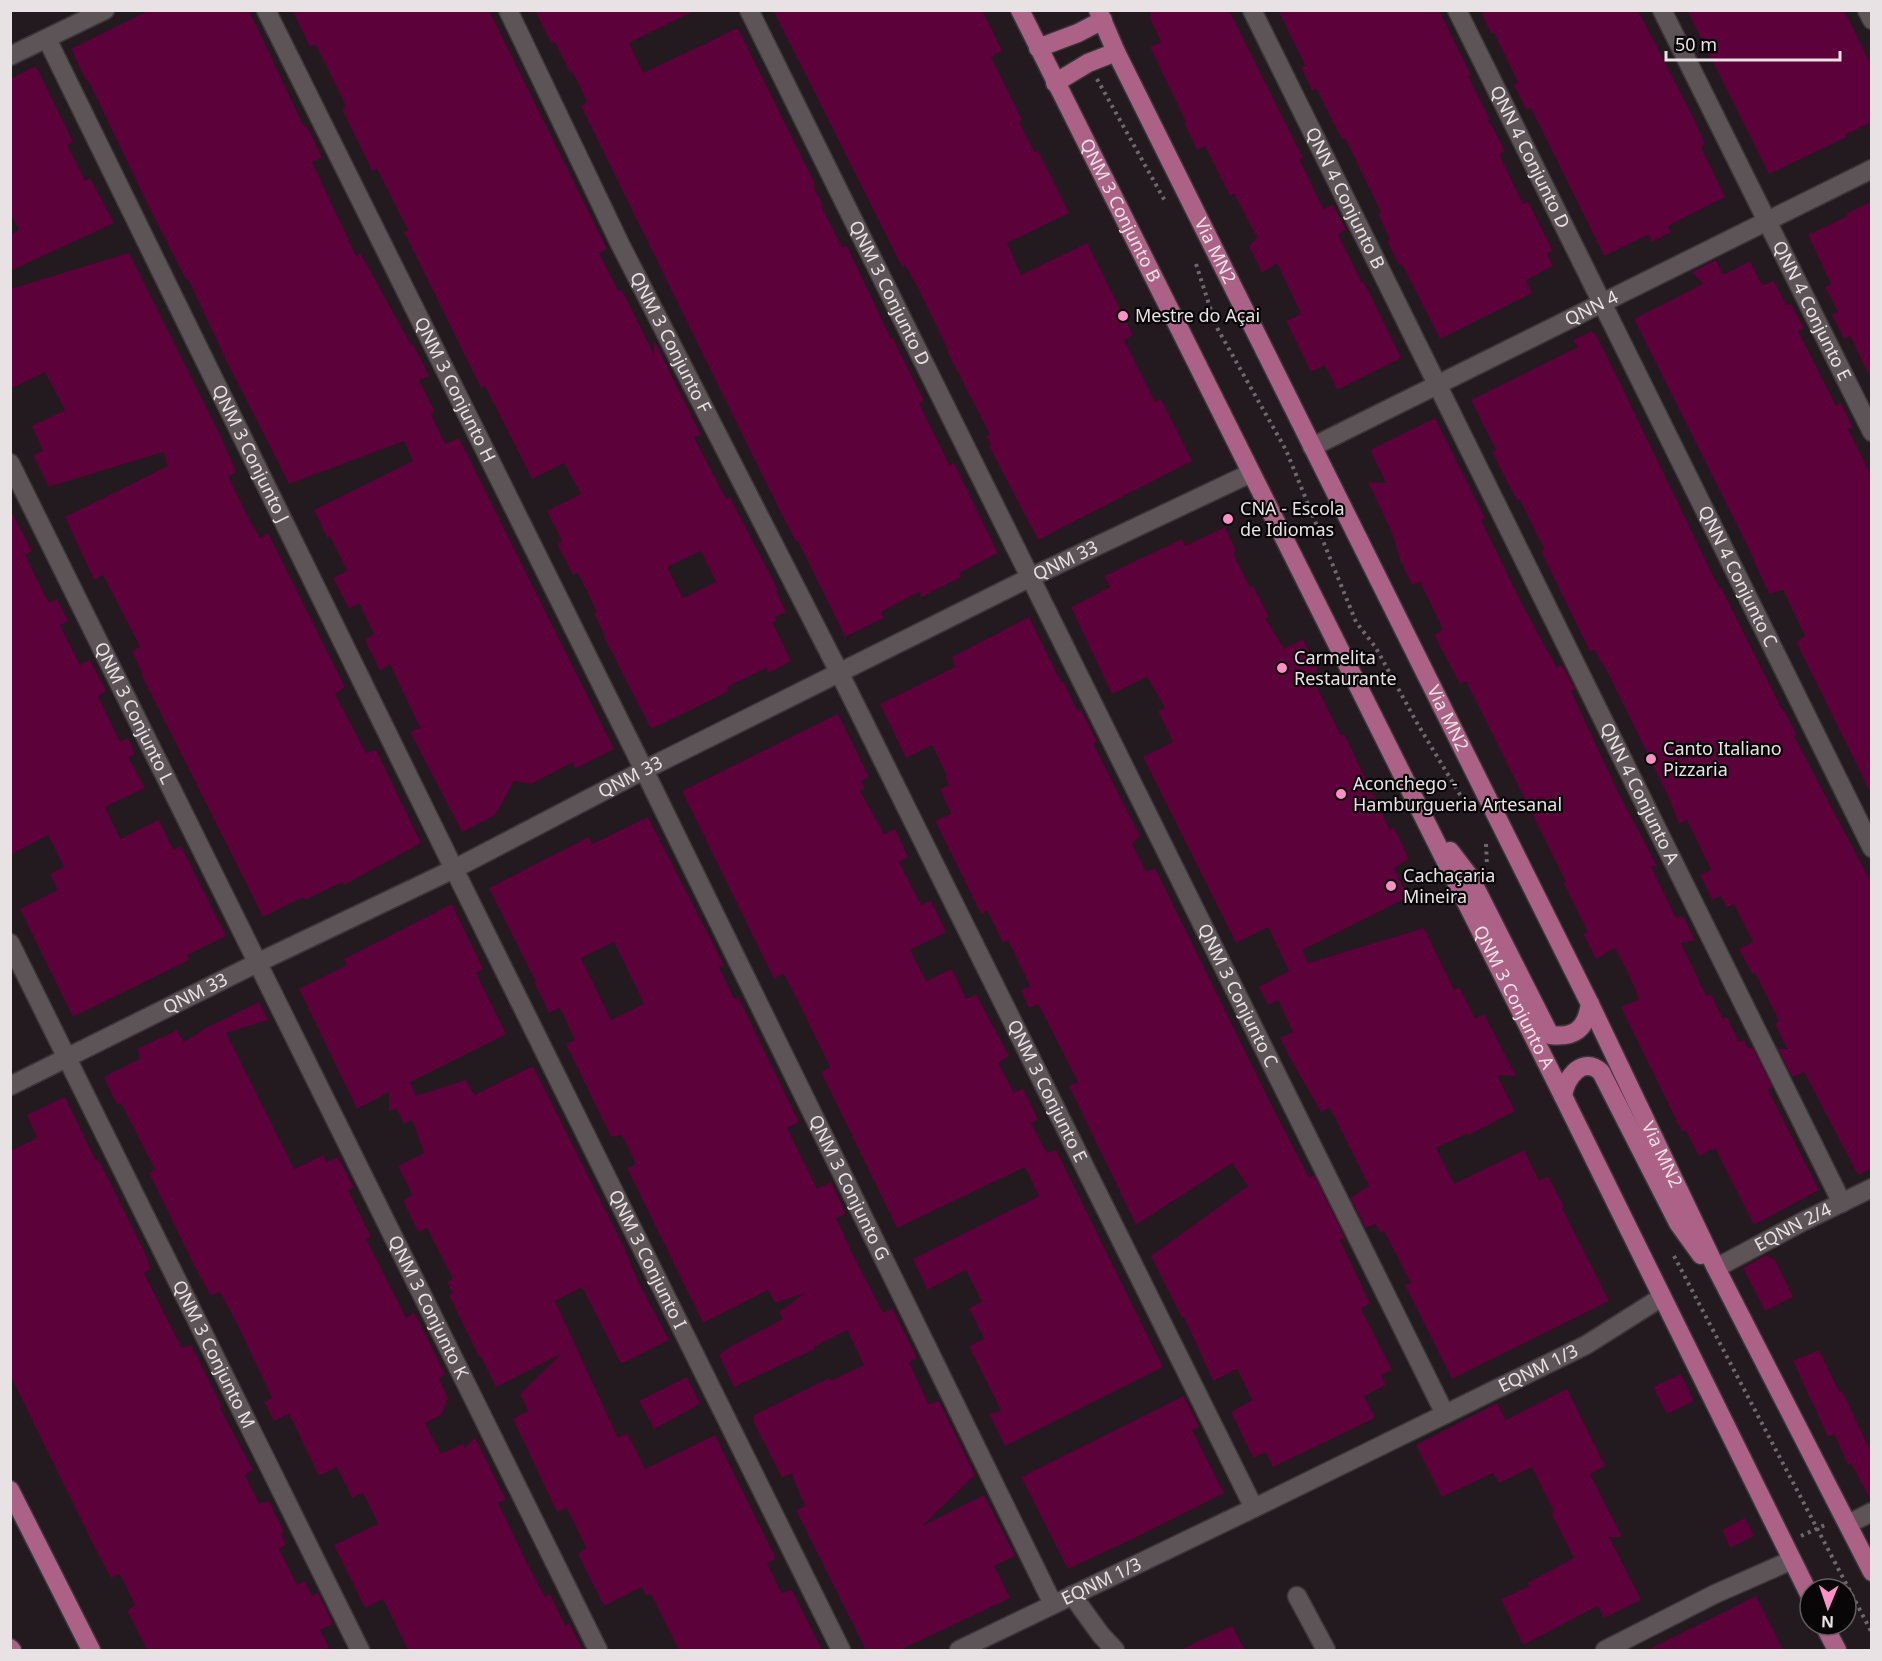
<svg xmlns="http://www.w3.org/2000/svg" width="1882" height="1661" font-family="'Noto Sans',sans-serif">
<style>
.building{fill:#5c0139;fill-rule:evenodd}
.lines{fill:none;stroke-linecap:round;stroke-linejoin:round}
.minor-casing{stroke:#3c3639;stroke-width:21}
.major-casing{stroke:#3c3639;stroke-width:21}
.path{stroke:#6f676b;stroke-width:4;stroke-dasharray:3 4.5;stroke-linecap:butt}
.minor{stroke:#5d5457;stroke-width:18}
.major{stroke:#ac6186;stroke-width:18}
.poi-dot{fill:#fc8fc3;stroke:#090608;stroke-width:2}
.labels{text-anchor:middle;stroke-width:4.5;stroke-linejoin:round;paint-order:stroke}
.street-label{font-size:18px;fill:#e8e2e5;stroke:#090608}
.poi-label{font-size:18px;fill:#e8e2e5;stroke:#090608;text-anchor:start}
</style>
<rect width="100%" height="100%" fill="#221a1e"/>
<!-- building -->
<g class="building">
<path d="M 150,10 L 249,10 L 304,127 L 307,126 L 322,158 L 312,162 L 356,256 L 361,254 L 411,345 L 413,344 L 429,376 L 419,380 L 434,411 L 431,414 L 445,444 L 459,438 L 614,749 L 575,769 L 573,762 L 531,784 L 514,781 L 495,815 L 462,832 L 410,732 L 420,728 L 390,664 L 380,671 L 365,640 L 374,634 L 359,603 L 349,609 L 333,578 L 347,571 L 330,536 L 327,538 L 314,510 L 413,461 L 404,441 L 289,484 L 226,360 L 188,279 L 186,280 L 148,205 L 88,80 L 86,81 L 71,49 Z"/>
<path d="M 292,10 L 489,10 L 607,249 L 599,253 L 618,291 L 622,290 L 654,355 L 654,340 L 701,435 L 694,437 L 726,499 L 730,497 L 778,590 L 776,591 L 786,612 L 775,617 L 777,620 L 772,622 L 791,661 L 768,673 L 766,668 L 727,687 L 729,691 L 651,729 L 604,637 L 605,636 L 594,613 L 597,612 L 578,573 L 573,575 L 557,544 L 562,541 L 547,511 L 581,494 L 564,463 L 532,479 L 485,386 L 481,388 L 404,232 L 408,230 L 377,169 L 372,171 L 342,109 L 346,106 L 327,67 L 316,45 L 310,47 ZM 701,551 L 716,582 L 683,598 L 667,567 Z"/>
<path d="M 535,10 L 696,10 L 629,43 L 643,73 L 738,28 L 815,184 L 813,185 L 823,206 L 821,206 L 842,247 L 847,246 L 891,339 L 893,338 L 924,401 L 919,403 L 939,444 L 949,465 L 954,463 L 998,553 L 959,573 L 961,577 L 922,597 L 919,592 L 881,612 L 884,618 L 845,637 L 798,541 L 796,542 L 780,511 L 581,106 L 587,102 L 572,71 L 570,73 L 555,42 L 551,43 Z"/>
<path d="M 773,10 L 982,10 L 1002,51 L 991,57 L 1022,120 L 1019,122 L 1034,152 L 1038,151 L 1069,213 L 1007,243 L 1021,275 L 1087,243 L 1133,335 L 1124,340 L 1155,402 L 1161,399 L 1192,461 L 1038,540 L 989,446 L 991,445 L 986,436 L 990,435 L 947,351 L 948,350 L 918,288 L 905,265 L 902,267 L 898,259 Z"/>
<path d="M 1149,10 L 1229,10 L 1303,158 L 1300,160 L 1323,209 L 1333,205 L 1346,230 L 1338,235 L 1362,283 L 1364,282 L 1401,358 L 1337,390 L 1325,365 L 1311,372 L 1286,321 L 1301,314 L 1277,263 L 1262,273 L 1249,246 L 1257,238 L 1234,193 L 1230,196 L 1205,146 L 1197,150 L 1184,123 L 1186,122 L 1150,47 L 1161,42 L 1149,17 L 1151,16 Z"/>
<path d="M 1278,10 L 1439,10 L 1471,75 L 1468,76 L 1490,120 L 1488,121 L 1492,126 L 1505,151 L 1499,154 L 1523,204 L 1528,201 L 1553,251 L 1547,253 L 1553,266 L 1526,280 L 1532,293 L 1440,339 L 1402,264 L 1399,266 L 1387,241 L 1390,240 L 1378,214 L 1381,212 L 1345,138 L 1342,140 L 1316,88 L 1312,91 L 1301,67 L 1305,65 Z"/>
<path d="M 1480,10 L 1638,10 L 1694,119 L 1705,144 L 1701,147 L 1725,197 L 1668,226 L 1671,232 L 1652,242 L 1648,235 L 1604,256 L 1531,108 L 1526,109 L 1514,85 L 1518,82 L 1494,33 L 1491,34 Z"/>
<path d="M 1687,10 L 1844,10 L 1872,67 L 1872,122 L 1845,135 L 1847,137 L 1769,174 Z"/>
<path d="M 36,66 L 73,142 L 67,145 L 85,181 L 90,178 L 114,223 L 10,271 L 10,235 L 19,230 L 10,213 L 10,79 Z"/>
<path d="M 1872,201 L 1872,381 L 1850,336 L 1844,339 L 1832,315 L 1838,312 L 1825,287 L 1831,284 L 1808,235 L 1848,216 L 1846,214 Z"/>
<path d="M 129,253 L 222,439 L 236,472 L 228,476 L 251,523 L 260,538 L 268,533 L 345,687 L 335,694 L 366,753 L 376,750 L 421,843 L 344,885 L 342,882 L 305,900 L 303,897 L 263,917 L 142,676 L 142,668 L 140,669 L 132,651 L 140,647 L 103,575 L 94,580 L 65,517 L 168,466 L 163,452 L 49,487 L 33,455 L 43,451 L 32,426 L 65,410 L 45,372 L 10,389 L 10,289 Z"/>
<path d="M 1716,260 L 1723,275 L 1750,261 L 1762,285 L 1774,281 L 1786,305 L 1791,304 L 1804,328 L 1798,331 L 1836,406 L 1841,403 L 1853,428 L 1848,429 L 1872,477 L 1872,796 L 1796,642 L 1805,636 L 1783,590 L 1769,594 L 1746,543 L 1634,319 L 1703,284 L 1692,272 Z"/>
<path d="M 1592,331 L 1597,337 L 1622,387 L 1719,588 L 1721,587 L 1783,711 L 1784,710 L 1797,735 L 1794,736 L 1872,884 L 1872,1168 L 1858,1175 L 1804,1072 L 1792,1077 L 1778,1049 L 1787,1049 L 1775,1024 L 1779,1021 L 1755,973 L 1752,974 L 1739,949 L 1753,942 L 1734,904 L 1727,908 L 1721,896 L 1712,900 L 1700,875 L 1711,870 L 1687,820 L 1679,824 L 1668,796 L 1608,673 L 1594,649 L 1590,652 L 1541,551 L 1544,549 L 1520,500 L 1517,501 L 1492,452 L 1496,450 L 1471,400 L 1578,347 L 1573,340 Z"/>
<path d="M 1435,418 L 1485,518 L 1481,520 L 1523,606 L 1557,668 L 1562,665 L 1575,689 L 1571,691 L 1618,792 L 1657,866 L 1651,866 L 1676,918 L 1683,916 L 1695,940 L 1681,943 L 1706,996 L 1711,994 L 1723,1019 L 1727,1017 L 1739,1042 L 1744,1040 L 1748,1048 L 1753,1048 L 1772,1087 L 1768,1090 L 1819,1190 L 1754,1225 L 1715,1148 L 1699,1156 L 1686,1131 L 1682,1132 L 1621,1007 L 1639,999 L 1628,973 L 1615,948 L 1596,959 L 1583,934 L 1588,932 L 1563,882 L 1566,882 L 1466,681 L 1460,684 L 1434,635 L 1443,630 L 1420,582 L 1412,585 L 1400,560 L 1392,533 L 1368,482 L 1386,483 L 1370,450 Z"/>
<path d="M 10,509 L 32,551 L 25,555 L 42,590 L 49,603 L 57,599 L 68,621 L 60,625 L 80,665 L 90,660 L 106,691 L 98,696 L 120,742 L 128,738 L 135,754 L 128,757 L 145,788 L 105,807 L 120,839 L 159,820 L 173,850 L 181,846 L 226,936 L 187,955 L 189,960 L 73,1017 L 20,909 L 58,890 L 50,874 L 64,867 L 48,835 L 10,855 Z"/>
<path d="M 1225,527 L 1236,552 L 1233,553 L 1250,588 L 1253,586 L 1269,617 L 1265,618 L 1284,649 L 1303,639 L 1318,670 L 1311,675 L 1341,736 L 1344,734 L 1390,830 L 1394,827 L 1409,859 L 1394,868 L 1408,897 L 1302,950 L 1308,963 L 1424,928 L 1454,990 L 1459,987 L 1475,1019 L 1484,1014 L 1516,1076 L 1497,1075 L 1515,1111 L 1469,1135 L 1468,1133 L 1436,1148 L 1454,1184 L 1524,1150 L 1539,1181 L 1548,1176 L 1564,1207 L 1562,1208 L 1609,1301 L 1452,1379 L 1405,1285 L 1411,1283 L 1384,1231 L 1380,1233 L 1376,1224 L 1366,1228 L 1350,1198 L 1369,1186 L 1330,1108 L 1321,1112 L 1290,1058 L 1280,1038 L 1293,1032 L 1278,1000 L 1268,1005 L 1259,987 L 1289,971 L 1268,927 L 1236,943 L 1143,757 L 1173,742 L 1158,711 L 1165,708 L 1147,677 L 1112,694 L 1071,607 L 1110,587 L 1104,576 L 1182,539 L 1185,546 Z"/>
<path d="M 1029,617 L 1061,682 L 1063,681 L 1078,712 L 1081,710 L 1097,742 L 1093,743 L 1140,836 L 1132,844 L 1146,872 L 1155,868 L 1277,1116 L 1309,1177 L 1314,1175 L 1345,1238 L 1340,1240 L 1370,1303 L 1361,1309 L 1392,1370 L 1381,1375 L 1386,1385 L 1364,1396 L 1375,1418 L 1273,1467 L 1266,1452 L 1253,1458 L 1231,1412 L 1252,1400 L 1237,1369 L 1213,1381 L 1184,1317 L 1182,1318 L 1151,1256 L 1248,1186 L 1232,1163 L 1136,1225 L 1069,1086 L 1078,1082 L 1038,1004 L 1029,1008 L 1021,990 L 1030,986 L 1008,940 L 1003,943 L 987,910 L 981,914 L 935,821 L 951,814 L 940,789 L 949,785 L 945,777 L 947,776 L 932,745 L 906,758 L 880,704 L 955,667 L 952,657 Z"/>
<path d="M 838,714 L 869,777 L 861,781 L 865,788 L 860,791 L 884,834 L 895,829 L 908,857 L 899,862 L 921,905 L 931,901 L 946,932 L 910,950 L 926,981 L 952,969 L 966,999 L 976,994 L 1009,1056 L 998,1063 L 1014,1093 L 1023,1088 L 1038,1120 L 1031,1123 L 1047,1153 L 1056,1150 L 1163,1367 L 1005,1446 L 989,1414 L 1001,1411 L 969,1346 L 984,1339 L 969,1308 L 982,1302 L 966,1270 L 927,1290 L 913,1259 L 1039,1196 L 1025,1167 L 897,1228 L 821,1072 L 830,1067 L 800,1005 L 783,973 L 774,979 L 682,791 Z"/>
<path d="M 648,817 L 724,965 L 719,967 L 734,999 L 738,997 L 799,1122 L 787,1128 L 817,1189 L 831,1182 L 846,1214 L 836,1218 L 851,1251 L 883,1313 L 892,1308 L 917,1358 L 909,1362 L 928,1404 L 939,1401 L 975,1475 L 922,1526 L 984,1495 L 1015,1556 L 994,1566 L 1010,1598 L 900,1650 L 866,1650 L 796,1510 L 805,1506 L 791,1473 L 782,1478 L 754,1423 L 754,1415 L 829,1378 L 831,1381 L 864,1365 L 847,1330 L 814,1347 L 815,1349 L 734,1387 L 719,1355 L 730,1347 L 783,1319 L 779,1312 L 805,1293 L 775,1303 L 768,1290 L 703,1323 L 627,1168 L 636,1164 L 622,1135 L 611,1137 L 566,1044 L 575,1040 L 560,1008 L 549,1013 L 534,982 L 536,982 L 489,888 L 589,837 L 592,844 ZM 614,942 L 644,1004 L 611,1020 L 581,958 Z"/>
<path d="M 452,904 L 483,969 L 476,973 L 506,1034 L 410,1082 L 416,1096 L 466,1080 L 474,1095 L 533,1066 L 624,1247 L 637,1279 L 669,1340 L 621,1364 L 582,1287 L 555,1301 L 618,1438 L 627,1433 L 645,1469 L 715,1435 L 776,1559 L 767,1563 L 781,1593 L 792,1590 L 822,1650 L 679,1650 L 651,1594 L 646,1596 L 642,1587 L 604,1606 L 578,1554 L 586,1548 L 567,1508 L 557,1512 L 513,1419 L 528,1411 L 520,1394 L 561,1354 L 496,1387 L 481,1357 L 479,1357 L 449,1295 L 453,1293 L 447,1282 L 453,1279 L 427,1228 L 418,1232 L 403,1201 L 412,1195 L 398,1166 L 424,1153 L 412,1120 L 404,1124 L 396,1108 L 389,1112 L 389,1092 L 357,1109 L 299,989 L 347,965 L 344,959 Z"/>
<path d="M 259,1002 L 268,1020 L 226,1033 L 294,1169 L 323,1155 L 327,1162 L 338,1157 L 354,1188 L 348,1190 L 371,1237 L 366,1239 L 406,1318 L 414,1312 L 445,1374 L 439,1379 L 448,1398 L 441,1415 L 425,1423 L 441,1454 L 462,1444 L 465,1448 L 475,1437 L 506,1500 L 498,1503 L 528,1565 L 545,1597 L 550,1594 L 565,1626 L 569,1623 L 583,1650 L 408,1650 L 383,1599 L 365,1608 L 334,1545 L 378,1524 L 363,1493 L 352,1498 L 337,1467 L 319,1476 L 289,1414 L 274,1421 L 264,1402 L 272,1398 L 237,1324 L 220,1292 L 211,1296 L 195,1267 L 149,1173 L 155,1170 L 121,1103 L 117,1105 L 104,1077 L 140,1059 L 137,1049 L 177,1030 L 184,1042 L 206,1028 Z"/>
<path d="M 65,1097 L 96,1161 L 98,1159 L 114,1190 L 145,1253 L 151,1269 L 144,1273 L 182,1348 L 191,1345 L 222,1407 L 220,1408 L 253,1470 L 245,1475 L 259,1504 L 269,1501 L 284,1532 L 281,1534 L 286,1545 L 279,1549 L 297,1585 L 305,1581 L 312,1596 L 318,1593 L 333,1624 L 320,1630 L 330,1650 L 147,1650 L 127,1610 L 135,1606 L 120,1574 L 111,1578 L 95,1548 L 10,1375 L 10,1151 L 37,1138 L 27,1115 Z"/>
<path d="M 1766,1255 L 1775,1260 L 1793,1297 L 1765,1311 L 1743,1268 Z"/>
<path d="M 1819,1350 L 1834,1381 L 1840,1392 L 1842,1391 L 1871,1452 L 1871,1501 L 1851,1463 L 1848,1465 L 1834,1434 L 1828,1437 L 1793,1361 Z"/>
<path d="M 1681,1374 L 1694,1401 L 1667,1414 L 1653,1387 Z"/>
<path d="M 687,1377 L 700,1404 L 654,1429 L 639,1401 Z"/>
<path d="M 1567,1389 L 1605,1466 L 1590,1474 L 1622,1537 L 1609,1537 L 1641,1600 L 1604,1618 L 1598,1606 L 1523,1645 L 1501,1599 L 1529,1586 L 1527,1583 L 1574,1558 L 1551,1513 L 1554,1512 L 1532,1467 L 1499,1483 L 1493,1473 L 1442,1497 L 1416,1445 L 1497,1403 L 1506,1420 Z"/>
<path d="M 1184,1396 L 1199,1427 L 1192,1430 L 1224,1493 L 1132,1539 L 1068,1569 L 1021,1477 Z"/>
<path d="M 1745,1518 L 1754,1536 L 1730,1548 L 1722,1530 Z"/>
<path d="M 1756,1596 L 1783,1650 L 1647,1650 L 1716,1616 Z"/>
<path d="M 1232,1626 L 1245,1650 L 1180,1650 Z"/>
</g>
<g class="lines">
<!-- minor casing -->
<g class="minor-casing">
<g id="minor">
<path id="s1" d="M 266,10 L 644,770 L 1053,1604"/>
<path id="s2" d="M 508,10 L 620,244 L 839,672 L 1254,1508"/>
<path id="s3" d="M 749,10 L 1445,1414"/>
<path id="s4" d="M 1252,10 L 1842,1203"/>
<path id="s5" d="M 1457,10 L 1872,848"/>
<path id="s6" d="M 1662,10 L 1872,432"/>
<path d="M 1867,10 L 1872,20"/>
<path id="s7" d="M 47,39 L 454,869 L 841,1650"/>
<path d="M 10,56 L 105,10"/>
<path id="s8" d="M 1312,447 L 1872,169"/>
<path id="s9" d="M 10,463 L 598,1650"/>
<path id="s10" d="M 10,943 L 360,1650"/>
<path id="s11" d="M 10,1086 L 257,963 L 454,869 L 644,770 L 1029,578 L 1251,473"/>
<path id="s12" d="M 1716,1268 L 1802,1222 L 1872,1188"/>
<path d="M 1848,1524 L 1872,1512"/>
<path d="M 1072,1595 L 1101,1635 L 1115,1650"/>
<path d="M 1297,1596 L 1326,1650"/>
<path id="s13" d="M 959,1650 L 1254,1508 L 1586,1345 L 1662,1297"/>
<path d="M 1605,1650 L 1715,1594 L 1792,1560"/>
</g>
</g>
<!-- major casing -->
<g class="major-casing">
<g id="major">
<path id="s14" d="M 1020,10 L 1563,1096 L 1810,1596"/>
<path id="s15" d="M 1098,10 L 1116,52 L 1590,1004 L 1716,1268 L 1872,1572"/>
<path d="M 1038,48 L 1078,33 L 1103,20"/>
<path d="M 1055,83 L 1088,63 L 1116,52"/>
<path d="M 1450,851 L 1470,877 L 1550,1035 C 1575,1038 1586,1029 1590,1004"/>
<path d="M 1563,1096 C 1566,1077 1583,1055 1601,1072 L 1678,1223 L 1701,1255"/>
<path d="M 10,1490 L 91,1650"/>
<path d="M 1824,1625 L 1837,1650"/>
<path d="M 10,1648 L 12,1650"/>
</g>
</g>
<!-- path -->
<g class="path">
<path d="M 1097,79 L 1165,201"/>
<path d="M 1196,264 L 1216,326 L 1286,450 L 1356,622 L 1376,648 L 1417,723 L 1465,803"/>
<path d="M 1486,844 L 1487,866"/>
<path d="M 1674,1256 L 1872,1633"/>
<path d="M 1801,1536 L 1827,1524"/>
</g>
<!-- minor -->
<use href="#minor" class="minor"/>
<!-- major -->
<use href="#major" class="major"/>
</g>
<!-- markers -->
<g class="poi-dot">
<circle cx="1123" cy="316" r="6"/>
<circle cx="1228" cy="519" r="6"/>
<circle cx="1282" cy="668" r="6"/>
<circle cx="1651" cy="759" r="6"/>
<circle cx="1341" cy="794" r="6"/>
<circle cx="1391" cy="886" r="6"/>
</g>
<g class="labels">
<!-- street labels -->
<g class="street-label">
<text dy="6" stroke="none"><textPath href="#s5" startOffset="164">QNN 4 Conjunto D</textPath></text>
<text dy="6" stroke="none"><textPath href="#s4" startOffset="210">QNN 4 Conjunto B</textPath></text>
<text dy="6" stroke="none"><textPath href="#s14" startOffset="224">QNM 3 Conjunto B</textPath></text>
<text dy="6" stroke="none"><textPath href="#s15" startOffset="268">Via MN2</textPath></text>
<text dy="6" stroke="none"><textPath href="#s3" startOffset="316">QNM 3 Conjunto D</textPath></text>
<text dy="6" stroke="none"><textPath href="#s8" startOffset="312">QNN 4</textPath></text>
<text dy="6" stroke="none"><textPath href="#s6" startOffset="336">QNN 4 Conjunto E</textPath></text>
<text dy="6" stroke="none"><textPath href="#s2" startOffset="370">QNM 3 Conjunto F</textPath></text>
<text dy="6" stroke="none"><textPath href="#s1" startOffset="424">QNM 3 Conjunto H</textPath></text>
<text dy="6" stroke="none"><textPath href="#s7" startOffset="462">QNM 3 Conjunto J</textPath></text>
<text dy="6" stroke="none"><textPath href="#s11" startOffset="1179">QNM 33</textPath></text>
<text dy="6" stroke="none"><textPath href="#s5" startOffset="632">QNN 4 Conjunto C</textPath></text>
<text dy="6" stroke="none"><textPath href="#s9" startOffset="279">QNM 3 Conjunto L</textPath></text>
<text dy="6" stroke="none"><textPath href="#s15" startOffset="790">Via MN2</textPath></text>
<text dy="6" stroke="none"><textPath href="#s11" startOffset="693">QNM 33</textPath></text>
<text dy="6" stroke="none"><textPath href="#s4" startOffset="874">QNN 4 Conjunto A</textPath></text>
<text dy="6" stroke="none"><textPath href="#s11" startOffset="207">QNM 33</textPath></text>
<text dy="6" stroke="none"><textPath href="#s3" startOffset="1100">QNM 3 Conjunto C</textPath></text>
<text dy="6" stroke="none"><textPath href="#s14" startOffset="1104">QNM 3 Conjunto A</textPath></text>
<text dy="6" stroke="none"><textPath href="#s2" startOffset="1208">QNM 3 Conjunto E</textPath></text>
<text dy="6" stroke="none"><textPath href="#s15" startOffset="1276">Via MN2</textPath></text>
<text dy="6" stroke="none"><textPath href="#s1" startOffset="1314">QNM 3 Conjunto G</textPath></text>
<text dy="6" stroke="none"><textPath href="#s12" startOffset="87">EQNN 2/4</textPath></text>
<text dy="6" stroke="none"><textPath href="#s7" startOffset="1360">QNM 3 Conjunto I</textPath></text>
<text dy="6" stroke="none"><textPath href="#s9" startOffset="942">QNM 3 Conjunto K</textPath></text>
<text dy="6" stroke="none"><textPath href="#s10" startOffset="459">QNM 3 Conjunto M</textPath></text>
<text dy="6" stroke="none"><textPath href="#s13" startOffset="644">EQNM 1/3</textPath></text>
<text dy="6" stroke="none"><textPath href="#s13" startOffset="158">EQNM 1/3</textPath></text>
</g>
<!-- poi labels -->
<g class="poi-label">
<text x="1135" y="322">Mestre do Açai</text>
<text x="1240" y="515">CNA - Escola<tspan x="1240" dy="21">de Idiomas</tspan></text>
<text x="1294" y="664">Carmelita<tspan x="1294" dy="21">Restaurante</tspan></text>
<text x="1663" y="755">Canto Italiano<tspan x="1663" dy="21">Pizzaria</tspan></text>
<text x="1353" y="790">Aconchego -<tspan x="1353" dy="21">Hamburgueria Artesanal</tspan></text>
<text x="1403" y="882">Cachaçaria<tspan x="1403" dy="21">Mineira</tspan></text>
</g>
</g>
<!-- border -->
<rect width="1882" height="1661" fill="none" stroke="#e8e2e5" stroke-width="24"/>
<!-- north arrow -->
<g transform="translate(1828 1607) rotate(182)"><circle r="28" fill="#090608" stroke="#625e60" stroke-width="1.5"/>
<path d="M0-4.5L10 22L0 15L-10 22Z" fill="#fc8fc3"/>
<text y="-9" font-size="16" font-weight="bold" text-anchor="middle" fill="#e8e2e5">N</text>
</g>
<!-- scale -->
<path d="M1666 51v9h174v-9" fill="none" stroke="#e8e2e5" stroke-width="3"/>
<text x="1675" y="51" font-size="18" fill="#e8e2e5" stroke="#090608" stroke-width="4.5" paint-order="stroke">50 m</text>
</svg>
